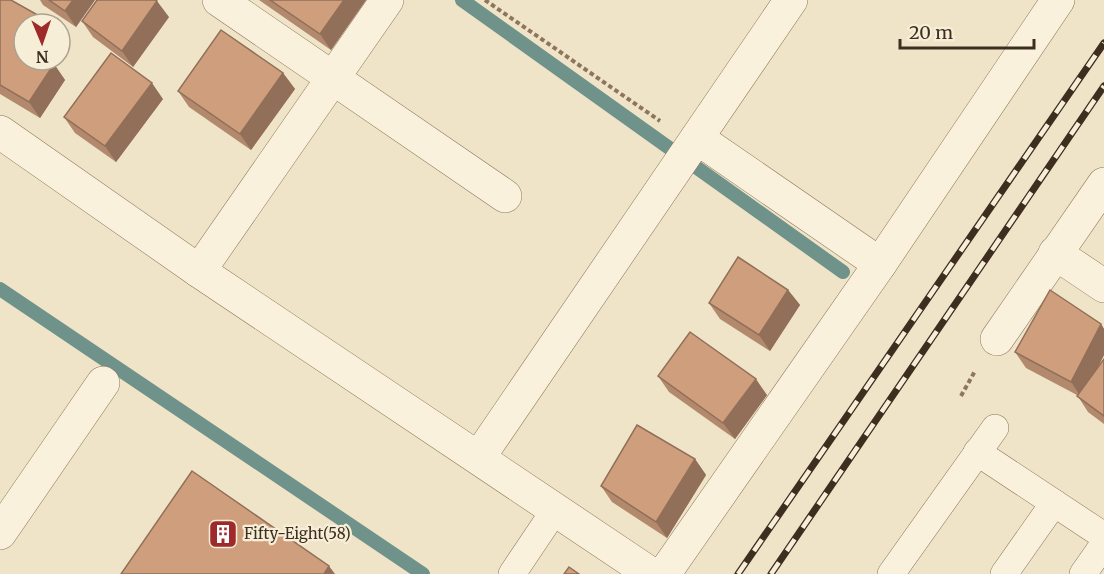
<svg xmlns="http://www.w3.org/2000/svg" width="1104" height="574" font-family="Merriweather,serif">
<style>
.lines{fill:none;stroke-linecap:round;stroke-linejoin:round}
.stream{stroke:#6f938a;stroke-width:14}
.lane-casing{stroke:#8d765c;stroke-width:28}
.street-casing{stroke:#8d765c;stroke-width:34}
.path{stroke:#8d765c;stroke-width:4;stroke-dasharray:4.5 3;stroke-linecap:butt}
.lane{stroke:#faf1dc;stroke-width:27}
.street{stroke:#faf1dc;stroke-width:33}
.rail-casing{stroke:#3d2e20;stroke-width:7}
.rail{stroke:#f7eed8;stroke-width:4.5;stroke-dasharray:14;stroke-linecap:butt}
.wall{fill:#b2896c}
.shaded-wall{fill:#916f58}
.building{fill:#cf9f7d;stroke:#916f58;stroke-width:1.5}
.labels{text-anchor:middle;stroke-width:4.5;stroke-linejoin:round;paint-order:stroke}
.poi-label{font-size:15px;fill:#3d2e20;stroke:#f7eed8;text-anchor:start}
</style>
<rect width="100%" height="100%" fill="#f0e4c8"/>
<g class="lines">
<!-- stream -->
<g class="stream">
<path d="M 462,0 L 843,272"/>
<path d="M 0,289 L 423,574"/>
</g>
<!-- lane casing -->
<g class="lane-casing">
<g id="lane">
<path d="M 977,452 L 1104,536"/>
<path d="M 512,574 L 555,510"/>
<path d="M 891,574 L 995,428"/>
<path d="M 1004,574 L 1054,503"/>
<path d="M 1083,574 L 1104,544"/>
</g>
</g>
<!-- street casing -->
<g class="street-casing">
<g id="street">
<path d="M 219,0 L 505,196"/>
<path d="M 0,132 L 199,271 L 651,574"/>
<path d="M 697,138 L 880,264"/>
<path d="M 1055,253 L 1104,286"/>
<path d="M 199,271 L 387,0"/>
<path d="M 997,339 L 1104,184"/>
<path d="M 479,457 L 791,0"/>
<path d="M 0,533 L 103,383"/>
<path d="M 664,574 L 880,264 L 1058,0"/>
</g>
</g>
<!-- path -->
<g class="path">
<path d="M 485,0 L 660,121"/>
<path d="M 961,396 L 975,371"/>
</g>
<!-- lane -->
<use href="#lane" class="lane"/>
<!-- street -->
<use href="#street" class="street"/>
<!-- rail casing -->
<g class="rail-casing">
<g id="rail">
<path d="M 738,574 L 1104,43"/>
<path d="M 771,574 L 1104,86"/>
</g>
</g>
<!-- rail -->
<use href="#rail" class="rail"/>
</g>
<!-- wall -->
<g class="wall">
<path d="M 0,0 L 24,60 L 54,64 L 65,80 L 40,118 L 0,94 Z"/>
<path d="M 40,0 L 95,0 L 76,27 L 43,5 Z"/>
<path d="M 259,0 L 366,0 L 331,50 Z"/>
<path d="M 169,17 L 133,67 L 93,37 L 82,21 Z"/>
<path d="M 283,73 L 295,89 L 251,150 L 189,107 L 178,91 Z"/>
<path d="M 163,99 L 116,162 L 75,133 L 64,117 Z"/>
<path d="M 788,290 L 800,305 L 770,351 L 720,319 L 709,303 Z"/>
<path d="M 1101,324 L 1104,329 L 1104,355 L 1098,367 L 1104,359 L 1104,424 L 1088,412 L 1077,395 L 1026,368 L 1015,352 Z"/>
<path d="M 658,376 L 767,395 L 735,439 L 669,392 Z"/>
<path d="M 695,459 L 706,475 L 667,538 L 612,502 L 601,486 Z"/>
</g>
<!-- shaded-wall -->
<g class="shaded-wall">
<path d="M 73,0 L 95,0 L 76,27 L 65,11 Z"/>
<path d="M 344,0 L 366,0 L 331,50 L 320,34 Z"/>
<path d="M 157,1 L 169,17 L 133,67 L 122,51 Z"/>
<path d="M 54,64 L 65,80 L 40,118 L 29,102 Z"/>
<path d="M 283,73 L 295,89 L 251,150 L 240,134 Z"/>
<path d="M 152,83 L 163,99 L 116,162 L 105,146 Z"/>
<path d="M 788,290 L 800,305 L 770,351 L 759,335 Z"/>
<path d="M 1101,324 L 1104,329 L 1104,355 L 1082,398 L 1071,382 Z"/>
<path d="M 756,379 L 767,395 L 735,439 L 723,423 Z"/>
<path d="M 695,459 L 706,475 L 667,538 L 656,522 Z"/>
<path d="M 329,566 L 335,574 L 324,574 Z"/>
</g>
<!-- building -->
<g class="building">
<path d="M 0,0 L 11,0 L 50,22 L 48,24 L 24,24 L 24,60 L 48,60 L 54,64 L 29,102 L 0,85 Z"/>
<path d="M 49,0 L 73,0 L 65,11 Z"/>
<path d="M 97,0 L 155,0 L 157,1 L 122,51 L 82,21 Z"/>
<path d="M 270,0 L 344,0 L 320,34 Z"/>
<path d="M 221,30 L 283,73 L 240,134 L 178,91 Z"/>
<path d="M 111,53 L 152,83 L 105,146 L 64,117 Z"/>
<path d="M 738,257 L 788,290 L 759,335 L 709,303 Z"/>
<path d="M 1050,290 L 1101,324 L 1071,382 L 1015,352 Z"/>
<path d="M 690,332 L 756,379 L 723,423 L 658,376 Z"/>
<path d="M 1104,359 L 1104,416 L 1077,396 Z"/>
<path d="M 637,425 L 695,459 L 656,522 L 601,486 Z"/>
<path d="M 192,471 L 329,566 L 324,574 L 121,574 Z"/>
<path d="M 569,567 L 579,574 L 564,574 Z"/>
</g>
<!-- icons -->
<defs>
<g id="building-square" transform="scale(1.5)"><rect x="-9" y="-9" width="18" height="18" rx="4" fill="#9e2a2b" stroke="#f7eed8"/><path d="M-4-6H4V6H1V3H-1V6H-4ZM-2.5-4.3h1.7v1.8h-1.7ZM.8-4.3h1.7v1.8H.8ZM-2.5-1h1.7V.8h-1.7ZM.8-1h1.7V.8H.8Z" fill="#fff"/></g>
</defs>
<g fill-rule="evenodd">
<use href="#building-square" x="223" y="534"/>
</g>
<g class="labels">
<!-- poi labels -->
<g class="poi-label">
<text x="244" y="539">Fifty-Eight(58)</text>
</g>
</g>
<!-- north arrow -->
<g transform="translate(42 42) rotate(178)"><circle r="28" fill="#f7eed8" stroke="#ada18e" stroke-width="1.5"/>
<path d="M0-4.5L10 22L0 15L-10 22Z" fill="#9e2a2b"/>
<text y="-9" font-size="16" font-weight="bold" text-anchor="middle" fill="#3d2e20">N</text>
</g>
<!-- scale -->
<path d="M900 39v9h134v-9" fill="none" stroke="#3d2e20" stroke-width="3"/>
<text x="909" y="39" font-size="18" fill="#3d2e20" stroke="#f7eed8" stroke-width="4.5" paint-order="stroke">20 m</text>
</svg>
